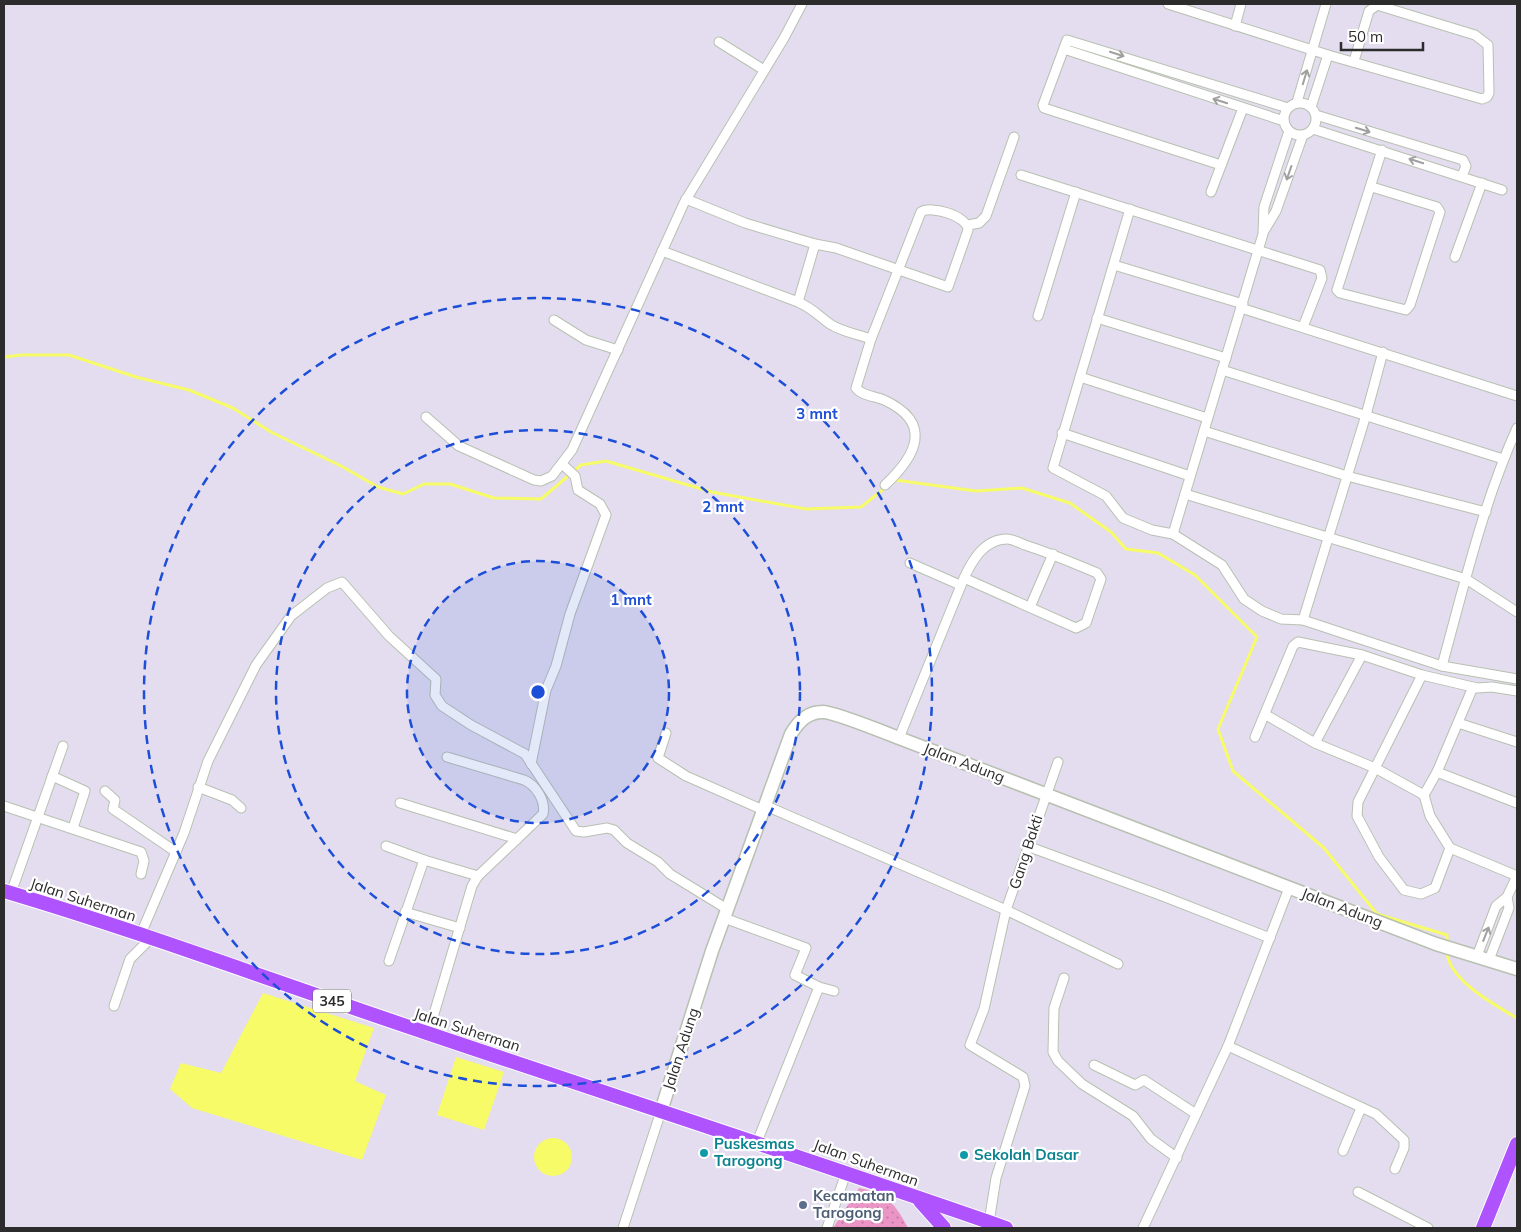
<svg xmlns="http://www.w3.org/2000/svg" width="1521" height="1232" font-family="Mulish,sans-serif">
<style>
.park{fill:url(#park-dots)}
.water{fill:#f6fb67}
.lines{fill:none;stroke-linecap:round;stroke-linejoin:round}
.stream{stroke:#f6fb67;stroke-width:3}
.minor-casing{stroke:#b8c1b1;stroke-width:11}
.secondary-casing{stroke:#b8c1b1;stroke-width:15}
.primary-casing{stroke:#fff;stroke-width:16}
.minor{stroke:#fff;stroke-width:9}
.secondary{stroke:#fff;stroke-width:12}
.primary{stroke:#ae53fe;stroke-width:14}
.oneway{stroke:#a0a0a0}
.ring{fill:none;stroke:#1d4ed8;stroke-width:2.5;stroke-dasharray:9 6}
.culture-dot{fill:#0f9aa8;stroke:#fff;stroke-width:2}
.service-dot{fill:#5c6f8a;stroke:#fff;stroke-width:2}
.labels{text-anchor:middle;stroke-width:4.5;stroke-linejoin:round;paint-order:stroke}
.shield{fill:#fff;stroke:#6b6b6b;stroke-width:1}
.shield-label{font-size:14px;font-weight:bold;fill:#2c2c2c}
.street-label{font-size:15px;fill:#2c2c2c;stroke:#fff}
.culture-label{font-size:15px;font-weight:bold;fill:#0d838f;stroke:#fff;text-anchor:start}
.service-label{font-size:15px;font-weight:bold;fill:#4e5e75;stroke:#fff;text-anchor:start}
.centre{fill:#1d4ed8;stroke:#fff;stroke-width:2.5}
.ring-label{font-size:15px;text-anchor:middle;font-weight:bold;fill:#1d4ed8;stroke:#fff;stroke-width:4.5;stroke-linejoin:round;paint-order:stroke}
</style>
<defs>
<pattern id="park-dots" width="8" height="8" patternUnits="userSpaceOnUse" patternTransform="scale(1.25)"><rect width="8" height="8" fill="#eb95c6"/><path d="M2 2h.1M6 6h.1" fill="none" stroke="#bf7aa1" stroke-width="1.8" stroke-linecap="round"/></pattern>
</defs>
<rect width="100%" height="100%" fill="#e3ddef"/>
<!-- park -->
<path class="park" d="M 859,1188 C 887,1193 895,1204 908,1228 L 833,1228 Z"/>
<!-- water -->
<g class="water">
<path d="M 263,993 L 374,1028 L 355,1081 L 386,1095 L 362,1160 L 192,1108 L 170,1089 L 181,1063 L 221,1073 Z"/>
<path d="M 456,1057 L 504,1072 L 484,1130 L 437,1115 Z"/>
<circle cx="553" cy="1157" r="19"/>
</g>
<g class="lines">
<!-- stream -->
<g class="stream">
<path d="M 4,357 L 21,355 L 69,355 L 136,377 L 189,390 L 233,408 L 271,432 L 343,467 L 378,487 L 403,494 L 424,484 L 450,484 L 494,498 L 541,499 L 581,465 L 606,461 L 712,492 L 806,509 L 861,507 L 886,487"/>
<path d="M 895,480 L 976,491 L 1022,488 L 1070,503 L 1111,532 L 1126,549 L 1158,553 L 1195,575 L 1257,637 L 1218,729 L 1233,771 L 1324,848 L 1377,914 L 1447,935 L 1447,944"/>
<path d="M 1447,951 C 1447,979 1495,1005 1517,1018"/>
</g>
<!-- minor casing -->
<g class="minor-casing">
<g id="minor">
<path d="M 1168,4 L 1328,55 L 1482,99 L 1487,97 L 1489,93 L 1488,45 L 1475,35 L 1377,5 L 1369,11 L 1354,61"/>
<path d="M 1235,26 L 1241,4"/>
<path d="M 719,42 L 764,70"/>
<path d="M 1064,49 L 1284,121"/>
<path d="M 1297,102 L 1326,4"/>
<circle cx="1300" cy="119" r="16"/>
<path d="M 1311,107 L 1328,55"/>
<path d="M 1316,115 L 1463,160 L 1466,166 L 1462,176"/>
<path d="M 1313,129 L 1502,190"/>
<path d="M 1289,131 L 1264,207 L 1263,234 L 1173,534 L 1222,565 L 1244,599 L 1262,611 L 1281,619 L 1303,620 L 1442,666 L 1517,679"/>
<path d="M 1221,165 L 1044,108 L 1043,105 L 1067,40 L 1288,108"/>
<path d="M 1021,175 L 1320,270 L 1322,278 L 1303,327"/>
<path d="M 1372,187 L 1437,207 L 1440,212 L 1410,305 L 1406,310 L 1340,293 L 1337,290 L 1382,150"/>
<path d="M 1211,192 L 1243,108"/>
<path d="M 686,199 L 745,223 L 815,244"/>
<path d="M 1130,209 L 1053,468 L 1106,496 L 1123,518 L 1152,530 L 1173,534"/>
<path d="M 968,225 L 979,223 L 986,216 L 1014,137"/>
<path d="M 1264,231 L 1276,211 L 1303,135"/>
<path d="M 662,251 L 798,302 C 812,308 819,316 830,324 C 842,332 857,334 871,339 L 921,212 C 931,205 968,216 968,230 L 948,287 L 836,248 L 815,244 L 798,302"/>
<path d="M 1455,257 L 1482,183"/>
<path d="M 1114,265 L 1243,304"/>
<path d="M 1241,308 L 1517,396"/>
<path d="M 1038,316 L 1076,192"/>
<path d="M 1097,318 L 1226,358"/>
<path d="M 554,320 L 586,340 L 618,350"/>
<path d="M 871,339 L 856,388 C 862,396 875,396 884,400 C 934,423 916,456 885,485"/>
<path d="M 1222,370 L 1503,459"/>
<path d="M 1080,377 L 1207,418"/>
<path d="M 426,417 L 459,446 L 534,480 L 541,481 L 552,476 L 572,450 L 684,203 L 784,38 L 802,4"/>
<path d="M 1204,431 L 1347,476 L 1486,512"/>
<path d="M 1062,433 L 1190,476"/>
<path d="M 1185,494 L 1466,579 L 1517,612"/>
<path d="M 910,563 L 960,585"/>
<path d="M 1030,607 L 1053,554"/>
<path d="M 1303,620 L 1366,415 L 1383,352"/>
<path d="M 1442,666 C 1464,586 1483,503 1517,428"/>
<path d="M 1422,675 L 1358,802 L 1357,816 L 1379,857 L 1404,890 L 1421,894 L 1435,888 L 1450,848 L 1517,876"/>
<path d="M 1266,715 L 1315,743 L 1375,768 L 1424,795"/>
<path d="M 1458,723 L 1517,742"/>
<path d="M 666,733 L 658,758 L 686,776 L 763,810"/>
<path d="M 1255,737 L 1293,646 L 1298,642 L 1362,655 L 1422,675 L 1477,688 L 1492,687 L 1517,691"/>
<path d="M 899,738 L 964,578 L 1076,628 L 1086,623 L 1101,579 L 1097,573 C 1073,563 1050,553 1025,545 C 1020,543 1012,539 1007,539 C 984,539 972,561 964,578"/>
<path d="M 1315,743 L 1362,655"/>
<path d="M 447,757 L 524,780 C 536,785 546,801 543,814 L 517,839"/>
<path d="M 531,764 L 546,690 L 556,666 L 570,614 L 606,515 L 600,504 L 578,490 L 575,476 L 562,464"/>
<path d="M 1437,772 L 1517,803"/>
<path d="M 52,776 L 85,791 L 73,828"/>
<path d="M 198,787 L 232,800 L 241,808"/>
<path d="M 105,791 L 115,800 L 113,809 L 176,852"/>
<path d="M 400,803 L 517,839 L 478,876"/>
<path d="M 764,805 L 1006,910 L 1118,964"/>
<path d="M 4,806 L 141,852 L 144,861 L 141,874"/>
<path d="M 386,846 L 424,860"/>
<path d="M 1027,846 L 1160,895 L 1270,938"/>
<path d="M 1450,848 L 1430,816 L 1424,795 L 1437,772 L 1473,687"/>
<path d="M 11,893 L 63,746"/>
<path d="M 405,912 L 460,928"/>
<path d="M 724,918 L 806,948 L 795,975 L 819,987 L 757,1142"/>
<path d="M 140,936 L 184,833 L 208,761 L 256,665 L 291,616 L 327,588 L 342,582 L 389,636 L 436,679 L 435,695 L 442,706 L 471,725 L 525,754 L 576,831 L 584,832 L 607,828 L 614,830 L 627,843 L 658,862 L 670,874 L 727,909"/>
<path d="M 1477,956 L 1496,906 L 1507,897 L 1517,876"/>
<path d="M 1489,960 L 1509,908 L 1507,897"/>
<path d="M 389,961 L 424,860 L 478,876 L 472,886 L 428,1034"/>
<path d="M 1064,978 L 1054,1008 L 1053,1052 L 1058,1061 L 1082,1084 L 1133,1116 L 1151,1139 L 1177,1158"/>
<path d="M 819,987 L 834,991"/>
<path d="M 114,1006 L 130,959 L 150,939"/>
<path d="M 1228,1046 L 1376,1114 L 1404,1140 L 1404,1148 L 1395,1169"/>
<path d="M 1094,1065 L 1135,1085 L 1144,1080 L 1196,1114"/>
<path d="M 1343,1151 L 1361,1108"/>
<path d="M 1358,1192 L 1428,1228"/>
<path d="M 989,1222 L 996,1178 L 1025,1086 L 1023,1077 L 970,1045 L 984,1009 L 1006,910 L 1058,762"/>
<path d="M 623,1228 L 661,1111"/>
<path d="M 827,1228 L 846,1173"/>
<path d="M 1143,1228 L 1228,1046 L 1289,888"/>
</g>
</g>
<!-- secondary casing -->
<g class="secondary-casing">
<path id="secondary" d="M 661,1111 L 712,951 L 791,734 C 798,722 807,712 822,712 C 832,711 886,733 899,738 L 1436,944 L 1517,969"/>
</g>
<!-- primary casing -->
<g class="primary-casing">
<g id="primary">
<path d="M 4,891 C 146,933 286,986 427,1033 C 620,1098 814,1161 1006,1228"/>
<path d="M 920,1201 L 944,1228"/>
<path d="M 1483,1228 L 1517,1144"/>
</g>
</g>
<!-- minor -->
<use href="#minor" class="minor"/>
<!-- secondary -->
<use href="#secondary" class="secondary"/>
<!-- primary -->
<use href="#primary" class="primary"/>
</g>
<!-- one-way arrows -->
<defs><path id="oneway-shaft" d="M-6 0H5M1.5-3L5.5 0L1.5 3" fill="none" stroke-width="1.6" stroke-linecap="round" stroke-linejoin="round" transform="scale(1.25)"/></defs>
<g class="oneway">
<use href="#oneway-shaft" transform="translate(1117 54) rotate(18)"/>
<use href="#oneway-shaft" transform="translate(1305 77) rotate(-73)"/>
<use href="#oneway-shaft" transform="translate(1220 101) rotate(-162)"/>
<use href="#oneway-shaft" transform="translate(1363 130) rotate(17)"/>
<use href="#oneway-shaft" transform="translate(1416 161) rotate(-162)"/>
<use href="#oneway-shaft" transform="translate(1289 173) rotate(109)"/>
<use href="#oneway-shaft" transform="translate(1486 934) rotate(-68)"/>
</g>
<!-- distance rings -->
<circle cx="538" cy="692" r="131" fill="#1d4ed8" fill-opacity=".12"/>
<g class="ring">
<circle cx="538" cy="692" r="131"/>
<circle cx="538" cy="692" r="262"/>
<circle cx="538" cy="692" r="394"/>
</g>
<!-- markers -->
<g class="culture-dot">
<circle cx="704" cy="1153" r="5"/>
<circle cx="964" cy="1155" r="5"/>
</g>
<circle class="service-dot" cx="803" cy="1205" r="5"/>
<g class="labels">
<!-- shield labels -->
<rect class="shield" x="313" y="989.5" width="38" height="23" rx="4"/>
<g class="shield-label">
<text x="332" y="1006">345</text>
</g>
<!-- street labels -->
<g class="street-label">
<text transform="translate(964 763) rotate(21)" y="5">Jalan Adung</text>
<text transform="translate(1026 852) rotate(-72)" y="5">Gang Bakti</text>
<text transform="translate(83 900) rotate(18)" y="5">Jalan Suherman</text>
<text transform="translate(1342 908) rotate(21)" y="5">Jalan Adung</text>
<text transform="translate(467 1030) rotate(18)" y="5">Jalan Suherman</text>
<text transform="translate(681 1049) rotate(-72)" y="5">Jalan Adung</text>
<text transform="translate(866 1163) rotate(20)" y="5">Jalan Suherman</text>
</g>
<!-- culture labels -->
<g class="culture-label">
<text x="714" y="1149">Puskesmas<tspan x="714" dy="17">Tarogong</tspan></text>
<text x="974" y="1160">Sekolah Dasar</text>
</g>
<!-- service labels -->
<g class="service-label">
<text x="813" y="1201">Kecamatan<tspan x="813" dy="17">Tarogong</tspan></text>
</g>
</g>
<circle cx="538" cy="692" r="8" class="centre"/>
<g class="ring-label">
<text x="817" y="419">3 mnt</text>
<text x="723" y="512">2 mnt</text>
<text x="631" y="605">1 mnt</text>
</g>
<!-- border -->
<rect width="1521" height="1232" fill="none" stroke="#2c2c2c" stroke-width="10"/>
<!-- scale -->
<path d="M1341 42v8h82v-8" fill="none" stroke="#2c2c2c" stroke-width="2.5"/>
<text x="1348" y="42" font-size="15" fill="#2c2c2c" stroke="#ffffff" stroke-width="4" paint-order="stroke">50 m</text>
</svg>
